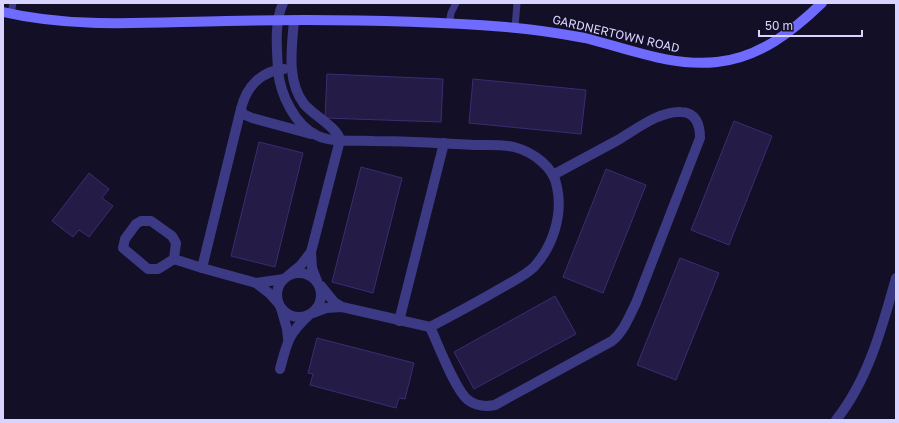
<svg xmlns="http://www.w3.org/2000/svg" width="899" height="423" font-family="'Golos Text',sans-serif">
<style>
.building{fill:#241b47;stroke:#3b2d73}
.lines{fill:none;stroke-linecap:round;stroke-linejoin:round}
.lane{stroke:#3d3a85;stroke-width:7}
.street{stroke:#3d3a85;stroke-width:10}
.secondary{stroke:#6f6bff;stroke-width:10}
.labels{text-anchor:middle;stroke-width:3;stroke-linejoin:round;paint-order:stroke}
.street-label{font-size:12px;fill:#d9d4ff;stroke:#130f26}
</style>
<rect width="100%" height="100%" fill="#130f26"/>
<!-- building -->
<g class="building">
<path d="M 327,74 L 443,79 L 441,122 L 325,118 Z"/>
<path d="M 473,79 L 586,90 L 581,134 L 469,123 Z"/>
<path d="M 734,121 L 772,136 L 729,245 L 691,230 Z"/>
<path d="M 259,142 L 303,153 L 275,267 L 231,256 Z"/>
<path d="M 361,167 L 402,178 L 373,293 L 332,282 Z"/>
<path d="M 606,169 L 646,185 L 603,293 L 563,277 Z"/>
<path d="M 89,173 L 109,189 L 102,198 L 113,206 L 89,237 L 79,230 L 73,237 L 52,221 Z"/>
<path d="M 680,258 L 719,273 L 676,380 L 637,365 Z"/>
<path d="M 555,296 L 576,334 L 474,389 L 454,352 Z"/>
<path d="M 317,338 L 414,363 L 405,399 L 399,398 L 396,408 L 310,385 L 313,374 L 308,373 Z"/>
</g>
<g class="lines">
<!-- lane -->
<g class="lane">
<path d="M 11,14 L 13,3"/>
<path d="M 449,24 L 451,13 L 456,3"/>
<path d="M 515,28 L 517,3"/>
</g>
<!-- street -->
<g class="street">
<path d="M 283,3 C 274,23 277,49 278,70 C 280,94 295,126 318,136 C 334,143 355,140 373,141 C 407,141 440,143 474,145 C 487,145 502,144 514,147 C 533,152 554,167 557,187 C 563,215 553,246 534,267 C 526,275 513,281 503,287 C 479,301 455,314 430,327 L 342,307 L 326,308 L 313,313"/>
<path d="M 284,69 C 261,71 246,87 241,109 L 243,114 L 252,118 L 311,134"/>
<path d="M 241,109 L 202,268 L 256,283 L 269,293 L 279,304"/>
<path d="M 311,252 L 312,268 L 317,281"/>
<path d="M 174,259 L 158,269 L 148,269 L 123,248 L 125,239 L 136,224 L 141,221 L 151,221 L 172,236 L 176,243 L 174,259 L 202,268"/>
<circle cx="299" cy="295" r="22"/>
<path d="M 290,274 L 301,265 L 311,252 L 340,140 C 338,128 313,115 304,104 C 286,80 292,47 294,20"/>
<path d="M 256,283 L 284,279"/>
<path d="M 321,286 L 334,302 L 342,307"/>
<path d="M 281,308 L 287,329 L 288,339"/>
<path d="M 399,321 L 444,143"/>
<path d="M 430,327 C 438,344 455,390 468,400 C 476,406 485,407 495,405 L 612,341 C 624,331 629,317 636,303 L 700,138 C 700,125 696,112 681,112 C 659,111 637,129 618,140 C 596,152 575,163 553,175"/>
<path d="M 280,369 C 287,343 288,334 309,315"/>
<path d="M 836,420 C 868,380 882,328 896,278"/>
</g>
<!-- secondary -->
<path class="secondary" d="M 3,12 C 76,29 152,22 226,21 C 319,19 413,20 506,27 C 532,29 559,33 585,38 C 629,49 672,67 717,62 C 759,58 793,31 822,3"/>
</g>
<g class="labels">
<!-- street labels -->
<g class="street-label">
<text transform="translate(616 34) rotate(13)" y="4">GARDNERTOWN ROAD</text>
</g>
</g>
<!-- border -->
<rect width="899" height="423" fill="none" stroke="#d9d4ff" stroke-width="8"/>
<!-- scale -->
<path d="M759 30v6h103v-6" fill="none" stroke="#d9d4ff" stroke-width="2"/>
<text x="765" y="30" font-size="12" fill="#d9d4ff" stroke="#130f26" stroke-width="3" paint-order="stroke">50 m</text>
</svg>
